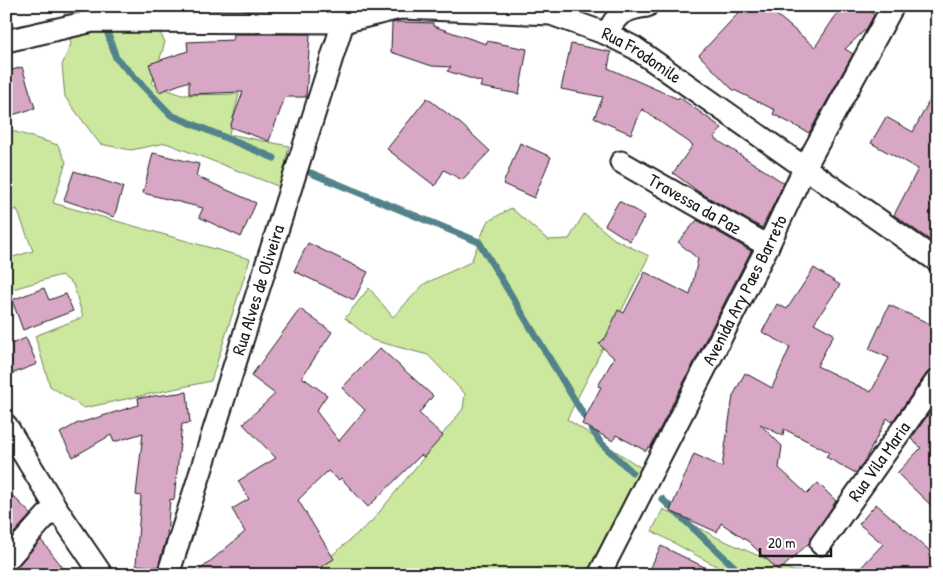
<svg xmlns="http://www.w3.org/2000/svg" width="943" height="581" font-family="'Patrick Hand',sans-serif">
<style>
.green{fill:#cbe89e;stroke:#74825d}
.lines{fill:none;stroke-linecap:round;stroke-linejoin:round}
.stream{stroke:#53838a;stroke-width:7}
.building{fill:#d8a7c6;stroke:#1c1c1c}
.minor-casing{stroke:#1c1c1c;stroke-width:25}
.minor{stroke:#fff;stroke-width:21}
.labels{text-anchor:middle;stroke-width:4;stroke-linejoin:round;paint-order:stroke}
.street-label{font-size:18px;fill:#1c1c1c;stroke:#fff}
</style>
<rect width="100%" height="100%" fill="#fff"/>
<filter id="ink" filterUnits="userSpaceOnUse"><feTurbulence type="fractalNoise" baseFrequency=".02" numOctaves="2"/><feDisplacementMap in="SourceGraphic" scale="10" xChannelSelector="R" yChannelSelector="G"/><feConvolveMatrix kernelMatrix="1 2 1 2 8 2 1 2 1" color-interpolation-filters="sRGB"/></filter>
<g filter="url(#ink)">
<!-- green -->
<g class="green">
<path d="M 63,6 L 145,6 L 165,42 L 152,84 L 182,95 L 239,94 L 229,134 L 289,146 L 280,187 L 166,143 L 131,150 L 100,144 L 65,97 L 62,65 L 71,44 Z"/>
<path d="M 6,129 L 58,145 L 66,162 L 53,203 L 250,259 L 211,381 L 84,408 L 50,386 L 35,336 L 83,317 L 73,284 L 61,275 L 6,291 L 6,259 L 33,251 L 17,209 L 6,213 Z"/>
<path d="M 511,208 L 548,240 L 569,239 L 584,214 L 614,239 L 649,256 L 567,419 L 646,471 L 591,575 L 309,575 L 372,521 L 463,409 L 465,394 L 428,355 L 372,340 L 345,318 L 369,288 L 393,317 L 424,284 L 471,262 L 487,222 Z"/>
<path d="M 663,509 L 718,538 L 793,571 L 824,572 L 830,575 L 715,575 L 718,567 L 652,531 Z"/>
</g>
<g class="lines">
<!-- stream -->
<g class="stream">
<path d="M 105,25 L 116,58 L 171,115 L 274,158"/>
<path d="M 311,173 L 479,242 L 600,442 L 632,472"/>
<path d="M 662,499 L 743,575"/>
</g>
</g>
<!-- building -->
<g class="building">
<path d="M 745,6 L 766,6 L 815,47 L 842,6 L 865,6 L 874,15 L 867,28 L 845,49 L 853,54 L 809,133 L 773,114 L 775,110 L 732,89 L 699,55 Z"/>
<path d="M 397,22 L 433,23 L 433,26 L 486,44 L 487,41 L 527,49 L 519,94 L 480,87 L 482,82 L 447,71 L 451,67 L 432,66 L 391,52 L 392,23 Z"/>
<path d="M 234,34 L 310,34 L 306,97 L 285,97 L 269,141 L 230,127 L 243,92 L 189,94 L 189,81 L 159,92 L 149,64 L 188,51 L 187,42 L 233,40 Z"/>
<path d="M 571,44 L 611,52 L 608,68 L 678,99 L 679,97 L 722,128 L 714,138 L 784,183 L 762,228 L 699,192 L 673,173 L 693,145 L 642,109 L 631,134 L 594,118 L 603,97 L 561,89 Z"/>
<path d="M 22,67 L 35,108 L 6,117 L 6,72 Z"/>
<path d="M 937,86 L 937,245 L 894,215 L 918,169 L 871,143 L 886,117 L 913,132 Z"/>
<path d="M 427,98 L 461,124 L 490,151 L 462,180 L 444,170 L 435,186 L 387,149 Z"/>
<path d="M 520,143 L 551,157 L 534,198 L 503,184 Z"/>
<path d="M 153,153 L 199,164 L 196,176 L 256,203 L 241,237 L 199,217 L 203,208 L 143,193 Z"/>
<path d="M 74,171 L 123,187 L 114,217 L 64,200 Z"/>
<path d="M 619,201 L 645,216 L 630,241 L 605,225 Z"/>
<path d="M 697,220 L 751,251 L 650,448 L 648,447 L 646,451 L 616,435 L 613,441 L 582,424 L 601,387 L 598,386 L 614,358 L 599,344 L 606,337 L 618,310 L 624,313 L 645,272 L 690,295 L 698,259 L 678,242 Z"/>
<path d="M 308,243 L 368,272 L 354,300 L 294,271 Z"/>
<path d="M 814,268 L 840,285 L 814,323 L 834,334 L 817,366 L 871,392 L 889,358 L 869,349 L 889,305 L 937,327 L 937,368 L 927,373 L 892,422 L 887,418 L 866,458 L 856,473 L 826,457 L 829,452 L 784,429 L 783,436 L 760,424 L 782,446 L 779,468 L 807,494 L 818,483 L 836,501 L 809,543 L 779,571 L 749,542 L 721,523 L 717,532 L 670,511 L 694,454 L 722,467 L 733,396 L 745,373 L 772,388 L 790,347 L 762,332 L 777,304 L 787,309 Z"/>
<path d="M 44,288 L 49,300 L 66,294 L 73,311 L 23,330 L 12,300 Z"/>
<path d="M 300,309 L 332,332 L 302,377 L 327,395 L 316,411 L 339,441 L 365,410 L 342,388 L 380,348 L 433,396 L 419,413 L 443,436 L 424,457 L 421,455 L 368,507 L 341,478 L 339,480 L 328,471 L 298,500 L 334,559 L 308,575 L 194,575 L 245,532 L 232,509 L 249,499 L 238,481 L 276,458 L 243,424 L 275,394 L 251,376 Z"/>
<path d="M 26,338 L 37,364 L 6,376 L 6,346 Z"/>
<path d="M 187,392 L 190,423 L 182,424 L 174,500 L 170,499 L 167,536 L 158,567 L 136,565 L 141,496 L 136,495 L 143,433 L 114,442 L 111,435 L 73,457 L 60,433 L 76,424 L 139,405 L 138,398 Z"/>
<path d="M 937,402 L 937,511 L 897,473 L 921,448 L 911,439 Z"/>
<path d="M 6,489 L 31,514 L 6,542 Z"/>
<path d="M 876,504 L 937,557 L 937,568 L 928,575 L 854,575 L 883,544 L 859,524 Z"/>
<path d="M 41,540 L 69,575 L 6,575 L 15,569 Z"/>
<path d="M 661,546 L 721,575 L 647,575 Z"/>
</g>
<g class="lines">
<!-- minor casing -->
<g class="minor-casing">
<g id="minor">
<path d="M 607,34 C 616,13 625,9 647,6"/>
<path id="s1" d="M 6,41 L 93,21 L 342,22 L 400,8 L 551,14 L 607,34 L 635,48 L 937,261"/>
<path id="s2" d="M 621,162 L 768,246"/>
<path d="M 6,425 L 55,506 L 102,575"/>
<path id="s3" d="M 821,544 L 937,380"/>
<path d="M 6,561 L 55,506"/>
<path id="s4" d="M 168,575 L 347,10"/>
<path id="s5" d="M 599,575 L 768,246 L 804,169 L 893,6"/>
</g>
</g>
<!-- minor -->
<use href="#minor" class="minor"/>
</g>
</g>
<g class="labels">
<!-- street labels -->
<g class="street-label">
<text dy="6" stroke="none"><textPath href="#s1" startOffset="649">Rua Frodomile</textPath></text>
<text dy="6" stroke="none"><textPath href="#s2" startOffset="85">Travessa da Paz</textPath></text>
<text dy="6" stroke="none"><textPath href="#s4" startOffset="299">Rua Alves de Oliveira</textPath></text>
<text dy="6" stroke="none"><textPath href="#s5" startOffset="320">Avenida Ary Paes Barreto</textPath></text>
<text dy="6" stroke="none"><textPath href="#s3" startOffset="101">Rua Vila Maria</textPath></text>
</g>
</g>
<!-- margin -->
<rect width="943" height="581" fill="none" stroke="#fff" stroke-width="25"/>
<rect x="12" y="12" width="918" height="556" fill="none" stroke="#1c1c1c" stroke-width="2" filter="url(#ink)"/>
<!-- scale -->
<path d="M760 548v8h71v-8" fill="none" stroke="#1c1c1c" stroke-width="2.5"/>
<text x="768" y="548" font-size="15" fill="#1c1c1c" stroke="#ffffff" stroke-width="4" paint-order="stroke">20 m</text>
</svg>
